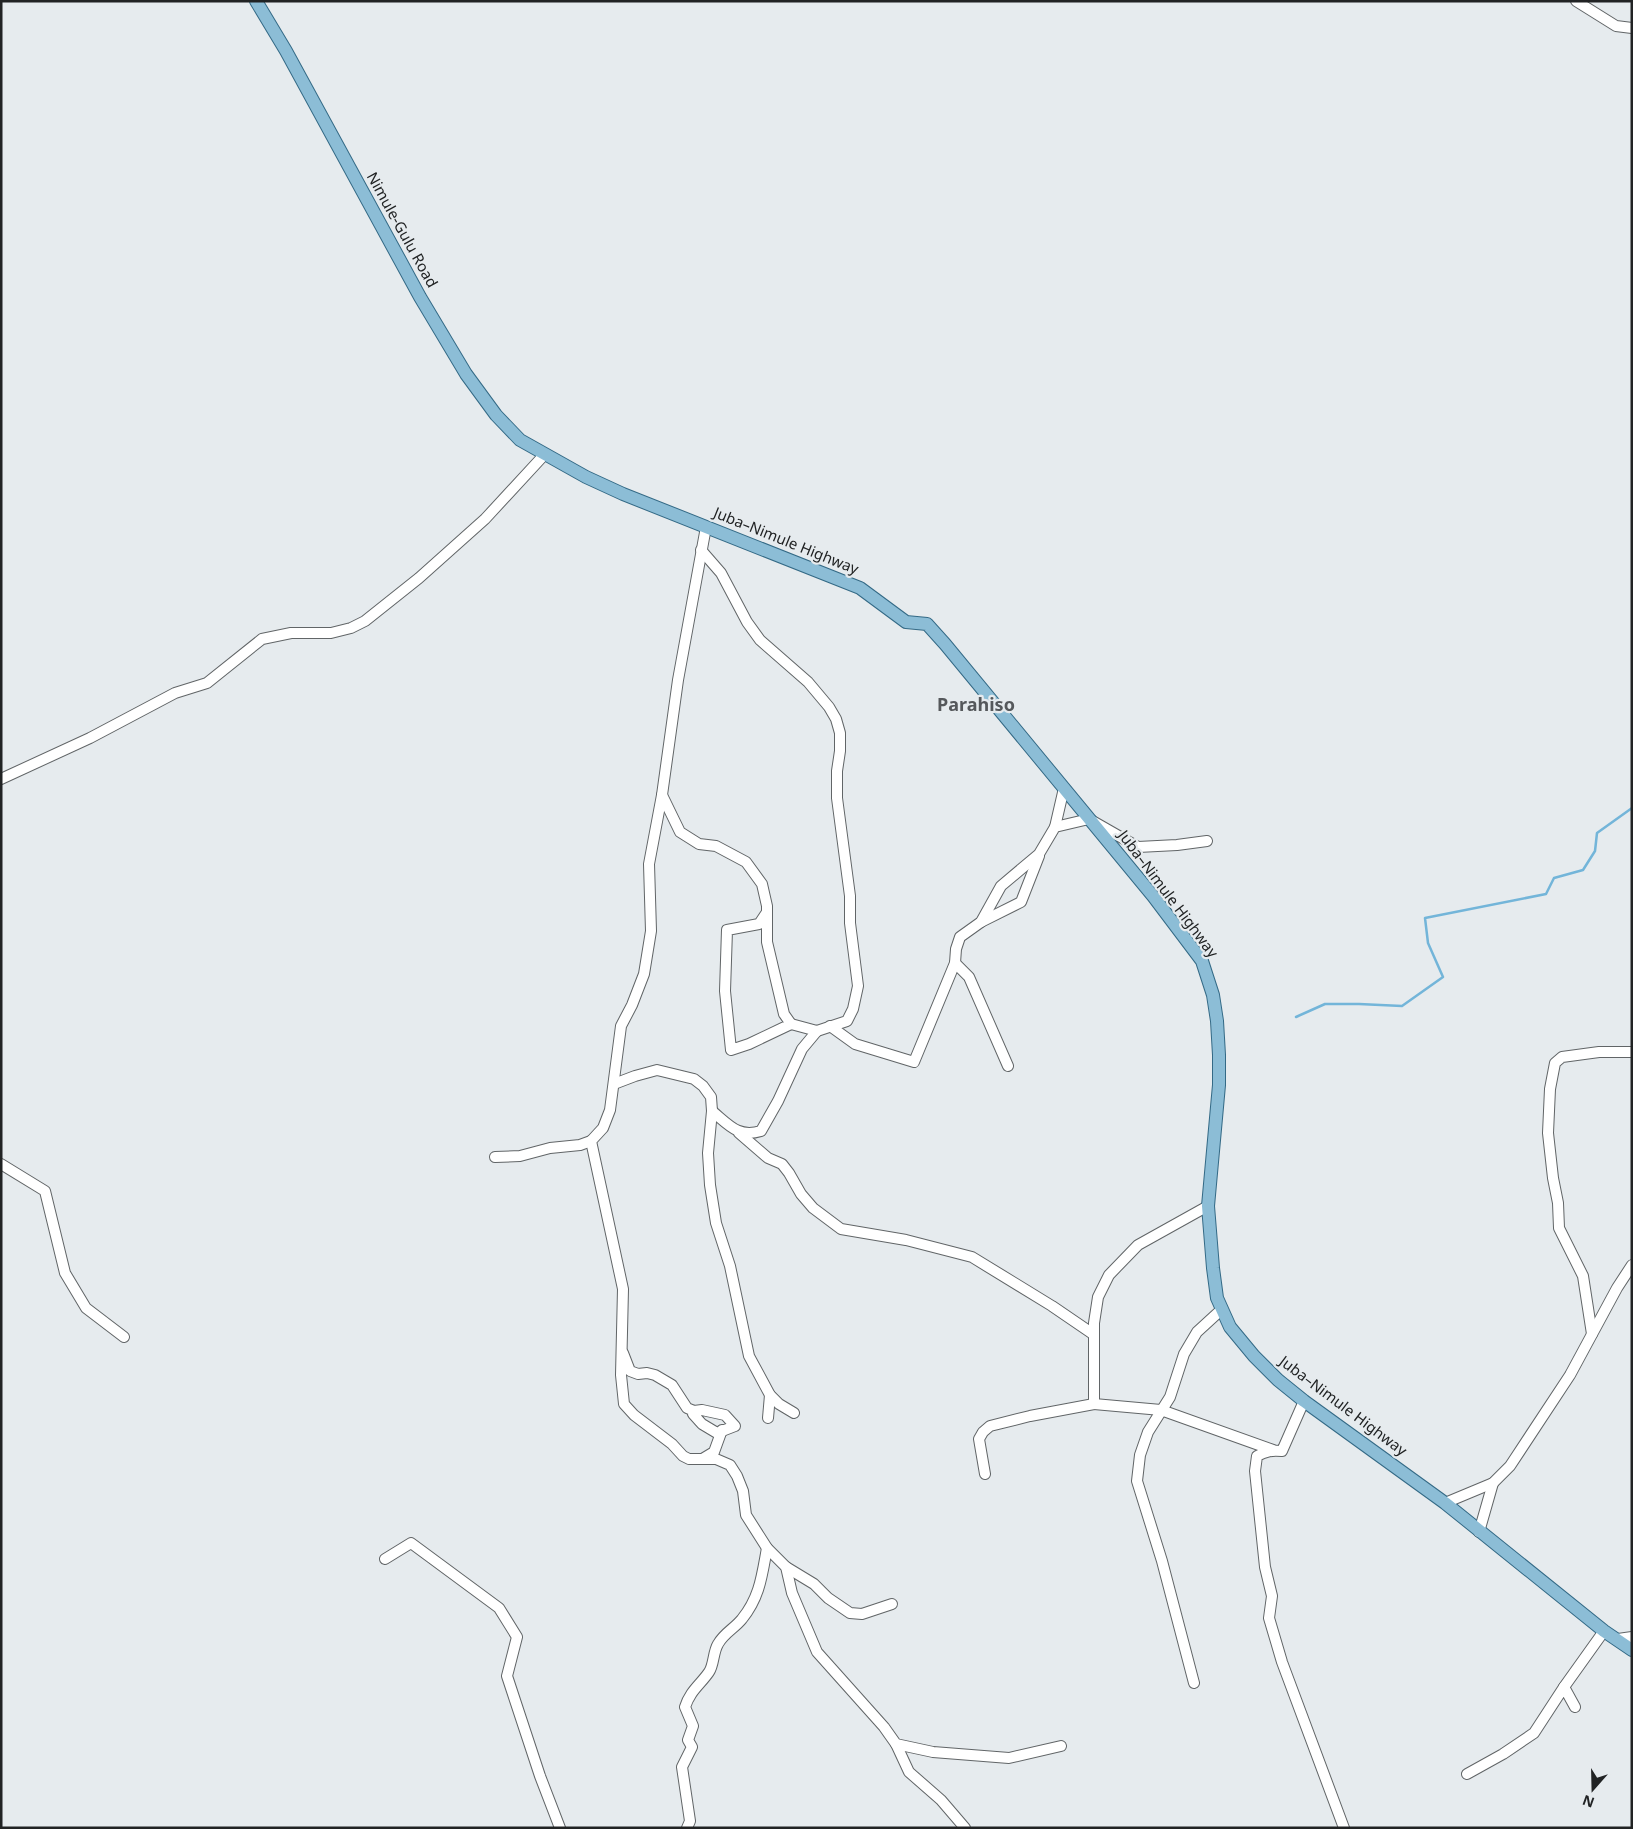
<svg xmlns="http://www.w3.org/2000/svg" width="1633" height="1829" font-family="'Noto Sans',sans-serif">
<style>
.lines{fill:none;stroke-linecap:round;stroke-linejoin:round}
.stream{stroke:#73b5d9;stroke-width:2.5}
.minor-casing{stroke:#616567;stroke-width:12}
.major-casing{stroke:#346a86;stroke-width:14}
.minor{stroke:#fff;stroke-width:10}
.major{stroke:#8cbdd6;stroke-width:12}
.labels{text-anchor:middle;stroke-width:4.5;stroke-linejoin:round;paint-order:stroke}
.street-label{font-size:15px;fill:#212324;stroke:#e6ebee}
.quarter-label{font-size:18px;font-weight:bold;fill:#55585b;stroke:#e6ebee}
</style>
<rect width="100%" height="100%" fill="#e6ebee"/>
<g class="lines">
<!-- stream -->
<path class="stream" d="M 1296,1017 L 1325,1004 L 1359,1004 L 1402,1006 L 1443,977 L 1428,943 L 1425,918 L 1546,894 L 1554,878 L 1583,870 L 1595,851 L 1597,833 L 1632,808"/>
<!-- minor casing -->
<g class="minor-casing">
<g id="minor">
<path d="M 1576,1 L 1616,26 L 1632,28"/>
<path d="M 706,527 L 678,680 L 662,795 L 649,864 L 651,931 L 644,974 L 632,1005 L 621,1026 L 610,1110 L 603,1128 L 591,1141 L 623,1289 L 621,1375 L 624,1404 L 634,1415 L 672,1444 L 683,1456 L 689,1459 L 716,1459 L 730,1465 L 737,1476 L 743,1491 L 746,1515 L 767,1548 L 786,1567 L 792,1593 L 817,1652 L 884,1727 L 896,1744 L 933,1752 L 1009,1758 L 1061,1746"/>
<path d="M 701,550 L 721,573 L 747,622 L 760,640 L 808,682 L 829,707 L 836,719 L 840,733 L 840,751 L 837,771 L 837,798 L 850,896 L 850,923 L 858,986 L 853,1009 L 847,1021 L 817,1031 L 791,1024"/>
<path d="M 1,779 L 90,738 L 175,693 L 207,683 L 262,639 L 291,633 L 331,633 L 351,628 L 365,621 L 419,578 L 485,519 L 545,454"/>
<path d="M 662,795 L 680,832 L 699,844 L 716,846 L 746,862 L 762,884 L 767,906 L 767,942 L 784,1014 L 791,1024 L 749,1044 L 731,1050 L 725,991 L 727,930 L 759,924 L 767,912"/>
<path d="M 1055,827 L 1064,788"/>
<path d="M 981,922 L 1021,902 L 1039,856"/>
<path d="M 955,963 L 969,977 L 1008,1066"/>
<path d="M 830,1026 L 855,1044 L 914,1062 L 955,963 L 956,949 L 960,937 L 981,922 L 1001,886 L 1039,854 L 1055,827 L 1089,819 L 1138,847 L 1177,845 L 1207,841"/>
<path d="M 614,1084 L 635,1076 L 657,1070 L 694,1079 L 703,1086 L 711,1097 L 712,1111 L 708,1153 L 710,1185 L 716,1223 L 730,1266 L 749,1356 L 770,1395 L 779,1404 L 794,1413"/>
<path d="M 712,1111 C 729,1125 738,1138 761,1131 L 778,1101 L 802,1049 L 817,1031"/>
<path d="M 739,1133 L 768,1158 L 782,1164 L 789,1173 L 801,1194 L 813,1208 L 841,1229 L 906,1240 L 972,1257 L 1052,1306 L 1093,1334"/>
<path d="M 495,1157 L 520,1156 L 550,1148 L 580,1145 L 591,1141"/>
<path d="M 1,1164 L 45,1191 L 65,1273 L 86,1308 L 124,1337"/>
<path d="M 1208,1206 L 1138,1245 L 1109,1275 L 1098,1297 L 1094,1323 L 1094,1404 L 1161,1410 L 1273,1450"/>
<path d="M 1592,1334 L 1583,1276 L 1559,1228 L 1558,1203 L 1553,1178 L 1548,1133 L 1550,1089 L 1555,1063 L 1562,1057 L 1599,1052 L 1632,1052"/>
<path d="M 623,1353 L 630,1371 L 638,1374 L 647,1373 L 655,1375 L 672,1385 L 687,1408 L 694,1411 L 702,1410 L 725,1415 L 735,1426 L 717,1433 L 702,1424 L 693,1414 L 694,1411"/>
<path d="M 1304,1401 L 1282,1451 C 1272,1450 1266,1451 1257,1456 L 1255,1471 L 1265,1567 L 1272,1596 L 1269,1618 L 1282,1662 L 1344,1828"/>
<path d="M 768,1418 L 770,1395"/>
<path d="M 704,1458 L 714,1452 L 722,1430"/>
<path d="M 985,1474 L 979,1439 L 983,1432 L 990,1426 L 1030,1416 L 1094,1404"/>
<path d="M 1445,1503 L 1493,1483 L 1510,1466 L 1570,1375 L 1617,1288 L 1632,1265"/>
<path d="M 1479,1532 L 1493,1483"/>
<path d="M 385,1559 L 411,1543 L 499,1608 L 517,1637 L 507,1676 L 540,1776 L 560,1828"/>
<path d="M 786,1567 L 814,1584 L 828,1598 L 850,1613 L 862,1614 L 892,1604"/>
<path d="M 1618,1639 L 1632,1637"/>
<path d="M 1194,1683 L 1162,1561 L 1137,1481 L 1140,1455 L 1148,1432 L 1170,1397 L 1184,1354 L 1197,1332 L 1221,1310"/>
<path d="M 1564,1687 L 1604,1631"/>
<path d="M 896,1744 L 909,1772 L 941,1800 L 965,1828"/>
<path d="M 1467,1774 L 1503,1754 L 1534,1733 L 1564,1687 L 1575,1707"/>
<path d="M 687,1828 L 690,1821 L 682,1767 L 692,1747 L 688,1740 L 693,1726 L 685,1707 C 690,1691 700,1685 709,1672 C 714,1665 713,1652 718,1644 C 724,1633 735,1628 742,1619 C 760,1597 762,1575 767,1548"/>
</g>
</g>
<!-- major casing -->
<g class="major-casing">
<path id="major" d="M 256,1 L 286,51 L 420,297 L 466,374 L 496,415 L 520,440 L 586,477 L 623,494 L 860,588 L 906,622 L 927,624 L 945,644 L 1153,896 L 1202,961 L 1213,995 L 1217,1021 L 1219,1055 L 1219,1085 L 1208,1206 L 1213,1268 L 1217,1298 L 1230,1327 L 1254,1356 L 1278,1380 L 1304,1401 L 1445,1503 L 1604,1631 L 1632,1650"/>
</g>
<!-- minor -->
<use href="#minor" class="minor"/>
<!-- major -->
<use href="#major" class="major"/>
</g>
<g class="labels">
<!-- street labels -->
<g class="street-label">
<text transform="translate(402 230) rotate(61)" y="5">Nimule-Gulu Road</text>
<text transform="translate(786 541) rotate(22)" y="5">Juba–Nimule Highway</text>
<text transform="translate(1168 894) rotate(53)" y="5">Juba–Nimule Highway</text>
<text transform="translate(1343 1406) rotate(37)" y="5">Juba–Nimule Highway</text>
</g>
<!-- quarter labels -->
<g class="quarter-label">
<text x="976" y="711">Parahiso</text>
</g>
</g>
<!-- border -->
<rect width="1633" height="1829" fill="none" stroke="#212324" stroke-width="5"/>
<!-- north arrow -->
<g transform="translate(1593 1789) rotate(200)" stroke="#e6ebee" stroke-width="4" paint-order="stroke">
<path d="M0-4L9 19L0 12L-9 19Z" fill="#212324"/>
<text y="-8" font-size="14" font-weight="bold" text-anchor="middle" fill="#212324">N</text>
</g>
</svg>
